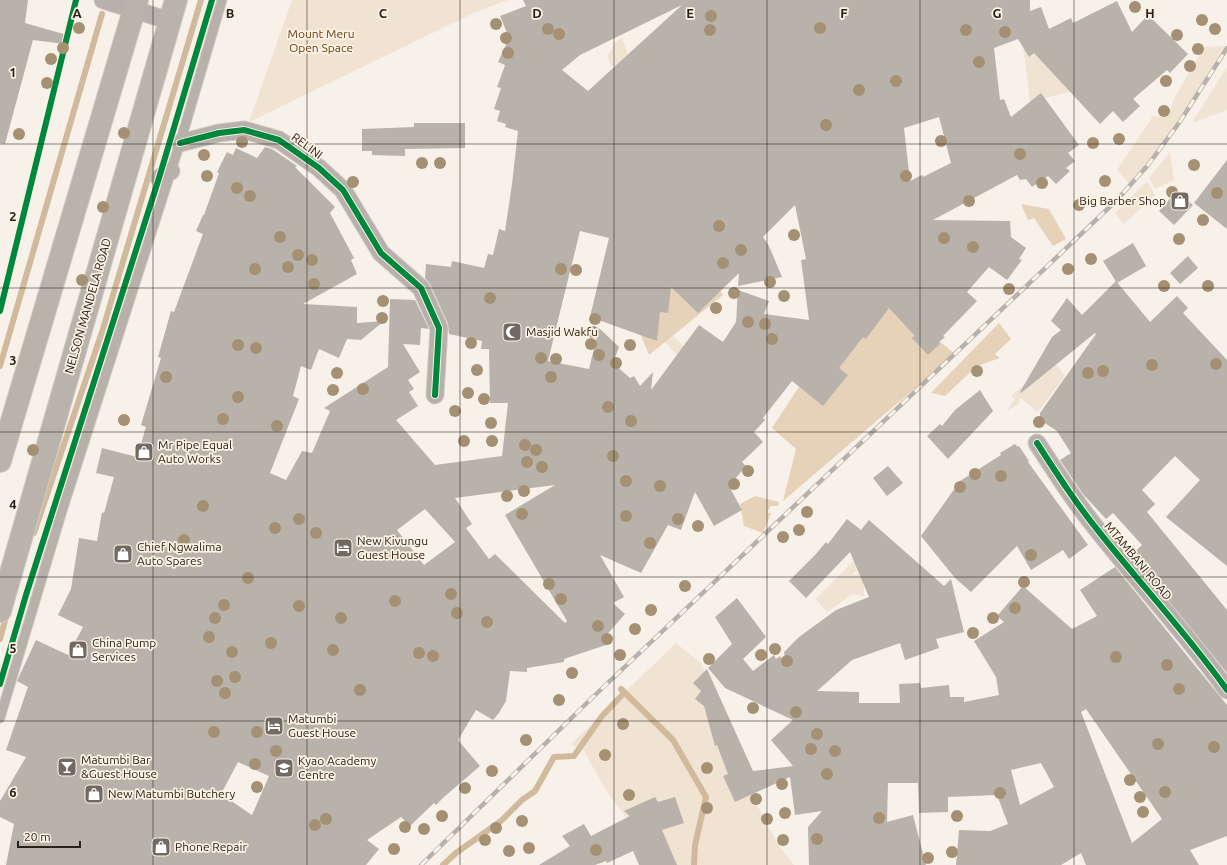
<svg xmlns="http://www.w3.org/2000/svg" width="1227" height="865" font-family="Ubuntu,sans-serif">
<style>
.green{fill:#f1e3d2}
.forest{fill:#e6d2b9}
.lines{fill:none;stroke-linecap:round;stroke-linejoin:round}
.stream{stroke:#d1b99c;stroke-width:6}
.building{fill:#b9b2ab;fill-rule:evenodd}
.lane-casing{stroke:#d2ccc5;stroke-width:11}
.street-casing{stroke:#d2ccc5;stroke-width:19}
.primary-casing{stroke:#d2ccc5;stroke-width:24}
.lane{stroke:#b7b0ab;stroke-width:9}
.street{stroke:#b7b0ab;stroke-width:17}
.primary{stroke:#b9b3ac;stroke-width:22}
.rail-casing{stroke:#b7b1ab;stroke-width:4.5}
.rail{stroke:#fef2e4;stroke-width:3;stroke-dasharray:9;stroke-linecap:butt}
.cycleway-casing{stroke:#fef2e4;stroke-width:8}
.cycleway{stroke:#00873e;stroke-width:6}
.tree{fill:#a49073}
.grid{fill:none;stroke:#292219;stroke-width:1;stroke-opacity:0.55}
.labels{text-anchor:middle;stroke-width:3.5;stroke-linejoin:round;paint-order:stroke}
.park-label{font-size:12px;fill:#604112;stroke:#fef2e4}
.street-label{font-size:12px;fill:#292219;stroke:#fef2e4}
.poi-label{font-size:12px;fill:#292219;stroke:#fef2e4;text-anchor:start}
.grid-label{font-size:13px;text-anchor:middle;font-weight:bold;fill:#292219;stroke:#fef2e4;stroke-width:3.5;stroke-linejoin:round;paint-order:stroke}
</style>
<rect width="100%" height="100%" fill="#f8f1ea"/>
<!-- green -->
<g class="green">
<path d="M 292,0 L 508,0 L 476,12 L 249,122 Z"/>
<path d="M 1022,37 L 1090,86 L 1030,102 Z"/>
<path d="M 622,38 L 629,58 L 618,68 L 611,65 L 607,57 L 615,42 Z"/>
<path d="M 1227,46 L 1224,47 L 1160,152 L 1130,185 L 1117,170 L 1153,116 L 1168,117 L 1175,97 L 1204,47 Z"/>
<path d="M 1227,67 L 1227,110 L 1192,123 Z"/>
<path d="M 1170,152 L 1174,180 L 1155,189 L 1149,178 Z"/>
<path d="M 1147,181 L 1155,195 L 1124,224 L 1115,213 Z"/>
<path d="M 673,336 L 721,383 L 708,388 L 665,342 Z"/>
<path d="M 1053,361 L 1065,376 L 1038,412 L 1019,397 L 1020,403 L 1008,410 L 1008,408 L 1015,399 L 1011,396 Z"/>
<path d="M 867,554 L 862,566 L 851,575 L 863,574 L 864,596 L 853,594 L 827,612 L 816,599 L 852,562 Z"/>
<path d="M 676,643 L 700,662 L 705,671 L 738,770 L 778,844 L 794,865 L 652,865 L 627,819 L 605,789 L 584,751 L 571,744 Z"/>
</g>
<!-- forest -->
<g class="forest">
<path d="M 1021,204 L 1049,209 L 1066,239 L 1053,246 L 1034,218 L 1028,220 Z"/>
<path d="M 848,247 L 915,321 L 955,354 L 783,501 L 796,449 L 772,428 L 844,318 Z"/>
<path d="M 705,270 L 723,295 L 649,355 L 634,319 L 640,279 Z"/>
<path d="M 999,323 L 1011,339 L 995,354 L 1000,358 L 977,366 L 945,396 L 931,393 Z"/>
<path d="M 755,496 L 779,502 L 778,506 L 771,506 L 767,513 L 771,513 L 763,533 L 744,526 L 740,504 Z"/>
</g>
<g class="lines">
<!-- stream -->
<g class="stream">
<path d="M 0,366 L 102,14"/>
<path d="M 34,533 L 102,332 L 201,0"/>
<path d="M 0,639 L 7,613"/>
<path d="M 621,689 L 673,740 L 706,797 L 695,845 L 694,865"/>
<path d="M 443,865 L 456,853 L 501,821 L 522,800 L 535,791 L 554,757 L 574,756 L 602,716 L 624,693"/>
</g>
</g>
<!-- building -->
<g class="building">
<path d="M 0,0 L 28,0 L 25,23 L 67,35 L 65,44 L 33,40 L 5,144 L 0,143 Z"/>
<path d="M 523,0 L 1030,0 L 1030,11 L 1041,7 L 1049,29 L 1071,18 L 1073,23 L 1117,1 L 1132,32 L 1148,15 L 1188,54 L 1170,73 L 1167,70 L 1133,99 L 1140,106 L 1123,122 L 1113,111 L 1100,124 L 1034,53 L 1029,57 L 1018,39 L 994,48 L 1000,100 L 1004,99 L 1011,117 L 1041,93 L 1079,145 L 1068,153 L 1075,161 L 1066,168 L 1070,171 L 1056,184 L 1048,176 L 1032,187 L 1026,179 L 1020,180 L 1017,175 L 933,220 L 1010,221 L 1011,237 L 1026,248 L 1019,259 L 1022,260 L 1007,280 L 989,267 L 967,292 L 977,301 L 943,336 L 945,337 L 939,342 L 940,344 L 928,355 L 912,338 L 915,336 L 889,308 L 866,339 L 863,337 L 839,368 L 848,375 L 823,406 L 792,381 L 763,418 L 765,420 L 754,432 L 763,442 L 742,462 L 746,466 L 729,486 L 742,510 L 714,526 L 695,492 L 681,530 L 668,525 L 641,573 L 600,555 L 624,597 L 613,603 L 625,614 L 603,639 L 609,644 L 564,659 L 564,662 L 527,668 L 527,672 L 510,671 L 506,701 L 499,713 L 493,720 L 476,710 L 458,740 L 480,766 L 444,797 L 436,805 L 434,803 L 410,826 L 401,817 L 367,840 L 379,849 L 366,865 L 6,865 L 14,824 L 0,817 L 0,801 L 26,757 L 6,750 L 28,687 L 17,681 L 36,640 L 68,655 L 83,627 L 58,615 L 71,589 L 79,538 L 97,541 L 102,512 L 104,513 L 114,477 L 96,473 L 102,448 L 137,457 L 146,427 L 141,425 L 161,358 L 158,357 L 171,311 L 174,312 L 203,234 L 196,231 L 203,215 L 204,215 L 219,173 L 217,172 L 227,152 L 233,155 L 236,148 L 257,158 L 265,147 L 272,149 L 297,166 L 295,167 L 335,207 L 330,213 L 354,258 L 351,260 L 357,274 L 303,304 L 357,307 L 357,323 L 384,321 L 361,340 L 347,339 L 339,358 L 319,349 L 311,370 L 301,366 L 293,396 L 299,399 L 270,473 L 286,480 L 302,451 L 312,453 L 330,411 L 324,408 L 388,367 L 390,299 L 415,300 L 429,329 L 421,328 L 420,345 L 403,344 L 420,372 L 408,380 L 414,389 L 409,392 L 418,406 L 396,420 L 435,465 L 502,456 L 508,403 L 490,403 L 489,349 L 481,349 L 482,341 L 449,334 L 448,324 L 430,284 L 425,278 L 426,264 L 451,267 L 452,261 L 484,268 L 488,254 L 493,255 L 499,229 L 505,231 L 512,184 L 518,131 L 505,127 L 506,124 L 497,121 L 500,111 L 494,109 L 501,88 L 497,87 L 505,65 L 498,62 L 509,38 L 500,16 L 526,6 ZM 682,5 L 588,91 L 562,70 L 580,55 ZM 939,117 L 951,163 L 923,177 L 922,175 L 910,181 L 904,128 ZM 795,205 L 806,259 L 801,260 L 809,320 L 764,314 L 769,301 L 738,290 L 736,322 L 723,342 L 699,325 L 651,390 L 653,372 L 640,386 L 634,376 L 630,378 L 613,363 L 619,347 L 599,328 L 589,369 L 548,361 L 580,231 L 609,238 L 590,317 L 657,341 L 660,312 L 668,313 L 671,287 L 698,313 L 739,273 L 738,286 L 782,277 L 769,246 L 763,237 ZM 555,485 L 505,515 L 567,621 L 565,623 L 495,554 L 489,559 L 466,528 L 472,524 L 455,498 ZM 425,509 L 455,542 L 424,565 L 397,530 ZM 238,762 L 269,776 L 252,815 L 221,794 Z"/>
<path d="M 414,123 L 465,123 L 465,148 L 405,149 L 405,156 L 372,155 L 372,151 L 362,151 L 362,129 L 414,127 Z"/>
<path d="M 1227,160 L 1227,229 L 1194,203 Z"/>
<path d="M 1177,191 L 1193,205 L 1174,225 L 1159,211 Z"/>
<path d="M 1133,243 L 1146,266 L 1117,283 L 1103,261 Z"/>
<path d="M 1188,256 L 1198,268 L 1180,284 L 1170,273 Z"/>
<path d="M 1116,281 L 1150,322 L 1177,296 L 1188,308 L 1183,313 L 1227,360 L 1227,566 L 1166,517 L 1200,480 L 1175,456 L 1142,490 L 1155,504 L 1147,512 L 1227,610 L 1227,673 L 1131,555 L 1142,545 L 1113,513 L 1106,519 L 1083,494 L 1060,460 L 1071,453 L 1057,431 L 1040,420 L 1040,413 L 1096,334 L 1095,333 L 1021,393 L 1020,392 L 1052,337 L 1061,330 L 1051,321 L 1067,298 L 1082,315 Z"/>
<path d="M 980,390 L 993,411 L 948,459 L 927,436 L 940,424 L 942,426 L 955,410 Z"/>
<path d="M 1015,444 L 1018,447 L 1019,446 L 1029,461 L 1028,462 L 1088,545 L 1069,559 L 1063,550 L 1031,570 L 1017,546 L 971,592 L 955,578 L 921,536 L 960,481 L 1001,455 L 1000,453 Z"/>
<path d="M 888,466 L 903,483 L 887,496 L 873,478 Z"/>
<path d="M 847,519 L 861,530 L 869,520 L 944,586 L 951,579 L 964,632 L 936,639 L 939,648 L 905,660 L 900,643 L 852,660 L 817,691 L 859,692 L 859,703 L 900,703 L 899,684 L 920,683 L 921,688 L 949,685 L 950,697 L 964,697 L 964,702 L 999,695 L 996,677 L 974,641 L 1004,622 L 997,616 L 1023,586 L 1072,629 L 1097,616 L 1080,590 L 1115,567 L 1227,705 L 1227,836 L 1190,850 L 1199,865 L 1086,865 L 1081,853 L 1061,865 L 956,865 L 959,830 L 990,831 L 1008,824 L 997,795 L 948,797 L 948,812 L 919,813 L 918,783 L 888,783 L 887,822 L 913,815 L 926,865 L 809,865 L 808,827 L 822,811 L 795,815 L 790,777 L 735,802 L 723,776 L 728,774 L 717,745 L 715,746 L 704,706 L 695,699 L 701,691 L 693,683 L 707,669 L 753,771 L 793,766 L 771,740 L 793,720 L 725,688 L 708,668 L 732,644 L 715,617 L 737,598 L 766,637 L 743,659 L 753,671 L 774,655 L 776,659 L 780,656 L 786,664 L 784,652 L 799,637 L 836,610 L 869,597 L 850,552 L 806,598 L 789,581 L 815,555 L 826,542 L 828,544 ZM 1086,709 L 1162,819 L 1132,843 L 1081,712 ZM 1041,763 L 1054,787 L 1020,805 L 1011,770 Z"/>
<path d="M 655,797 L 658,802 L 675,797 L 684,823 L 662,830 L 677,865 L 639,865 L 633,851 L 607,863 L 606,861 L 595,865 L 539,865 L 570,846 L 562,836 L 584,824 L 591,836 L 630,816 L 624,811 Z"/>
</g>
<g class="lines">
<!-- lane casing -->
<g class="lane-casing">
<path id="lane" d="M 0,718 L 62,511 L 180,143 L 222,0"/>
</g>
<!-- street casing -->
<g class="street-casing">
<g id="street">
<path d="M 103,0 L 170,21"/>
<path d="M 180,143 L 219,133 L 244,130 L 279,140 L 319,168 L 343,190 L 381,253 L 421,288 L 439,328 L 435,395"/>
<path d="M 159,178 L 171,171"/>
<path d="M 1037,443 C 1057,474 1077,505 1100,533 C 1142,586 1188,635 1227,690"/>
</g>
</g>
<!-- primary casing -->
<g class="primary-casing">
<g id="primary">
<path d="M 0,461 L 137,0"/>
<path d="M 0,611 L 176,0"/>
</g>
</g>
<!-- lane -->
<use href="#lane" class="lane"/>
<!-- street -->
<use href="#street" class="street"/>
<!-- primary -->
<use href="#primary" class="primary"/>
<!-- rail casing -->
<g class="rail-casing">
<path id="rail" d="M 421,865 L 593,697 L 1117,200 L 1148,165 L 1179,123 L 1227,48"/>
</g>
<!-- rail -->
<use href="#rail" class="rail"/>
<!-- cycleway casing -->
<g class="cycleway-casing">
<g id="cycleway">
<path d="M 180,143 L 219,133 L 244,130 L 279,140 L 319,168 L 343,190 L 381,253 L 421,288 L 439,328 L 435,395"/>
<path d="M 0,311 L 76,0"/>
<path d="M 1037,443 C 1057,474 1077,505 1100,533 C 1142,586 1188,635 1227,690"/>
<path d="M 0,684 L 26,595 L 159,178 L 212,0"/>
</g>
</g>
<!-- cycleway -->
<use href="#cycleway" class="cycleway"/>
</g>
<!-- trees -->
<g class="tree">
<circle cx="1135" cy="7" r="6"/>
<circle cx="711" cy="16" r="6"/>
<circle cx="1202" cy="20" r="6"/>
<circle cx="496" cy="24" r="6"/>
<circle cx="79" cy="28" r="6"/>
<circle cx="820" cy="28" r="6"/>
<circle cx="548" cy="29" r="6"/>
<circle cx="1215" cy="29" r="6"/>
<circle cx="710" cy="30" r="6"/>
<circle cx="966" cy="30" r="6"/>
<circle cx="1005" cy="32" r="6"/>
<circle cx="559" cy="34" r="6"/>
<circle cx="1177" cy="35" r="6"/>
<circle cx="506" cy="38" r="6"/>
<circle cx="63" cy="48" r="6"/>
<circle cx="1198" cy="49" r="6"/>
<circle cx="508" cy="53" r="6"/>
<circle cx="51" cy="59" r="6"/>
<circle cx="979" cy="62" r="6"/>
<circle cx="1190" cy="66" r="6"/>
<circle cx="896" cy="81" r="6"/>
<circle cx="1166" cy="81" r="6"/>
<circle cx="47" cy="83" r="6"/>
<circle cx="859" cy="90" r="6"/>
<circle cx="1164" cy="111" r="6"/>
<circle cx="826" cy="125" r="6"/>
<circle cx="124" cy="133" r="6"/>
<circle cx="19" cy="134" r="6"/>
<circle cx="1119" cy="139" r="6"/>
<circle cx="941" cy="141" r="6"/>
<circle cx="242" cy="142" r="6"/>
<circle cx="1093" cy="143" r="6"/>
<circle cx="1020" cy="154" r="6"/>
<circle cx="204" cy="155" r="6"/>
<circle cx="422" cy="163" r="6"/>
<circle cx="440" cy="163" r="6"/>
<circle cx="1194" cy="165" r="6"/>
<circle cx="207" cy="176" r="6"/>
<circle cx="906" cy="176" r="6"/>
<circle cx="1105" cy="181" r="6"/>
<circle cx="353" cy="182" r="6"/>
<circle cx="1042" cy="183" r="6"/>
<circle cx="237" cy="188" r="6"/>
<circle cx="1172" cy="192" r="6"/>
<circle cx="1217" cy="193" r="6"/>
<circle cx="250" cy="196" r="6"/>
<circle cx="969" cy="201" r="6"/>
<circle cx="1079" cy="205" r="6"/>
<circle cx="103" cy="207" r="6"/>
<circle cx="1203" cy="220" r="6"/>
<circle cx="719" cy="226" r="6"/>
<circle cx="794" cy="235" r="6"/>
<circle cx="280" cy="237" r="6"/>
<circle cx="944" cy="238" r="6"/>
<circle cx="1179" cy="239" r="6"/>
<circle cx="973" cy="247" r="6"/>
<circle cx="741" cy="250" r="6"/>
<circle cx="298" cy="255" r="6"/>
<circle cx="1091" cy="259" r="6"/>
<circle cx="312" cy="260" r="6"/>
<circle cx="723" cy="263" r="6"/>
<circle cx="288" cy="267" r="6"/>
<circle cx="255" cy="269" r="6"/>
<circle cx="561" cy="269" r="6"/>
<circle cx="1068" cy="269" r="6"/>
<circle cx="576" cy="270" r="6"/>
<circle cx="82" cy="280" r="6"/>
<circle cx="770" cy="282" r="6"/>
<circle cx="314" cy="284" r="6"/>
<circle cx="1164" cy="286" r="6"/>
<circle cx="1208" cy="286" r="6"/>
<circle cx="1009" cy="289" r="6"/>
<circle cx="734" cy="293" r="6"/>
<circle cx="784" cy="296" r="6"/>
<circle cx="490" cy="298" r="6"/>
<circle cx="383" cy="301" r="6"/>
<circle cx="716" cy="308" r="6"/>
<circle cx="382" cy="318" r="6"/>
<circle cx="595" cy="319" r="6"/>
<circle cx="748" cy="322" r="6"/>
<circle cx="765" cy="324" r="6"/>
<circle cx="593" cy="332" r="6"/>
<circle cx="772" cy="339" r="6"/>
<circle cx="471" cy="343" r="6"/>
<circle cx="591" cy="344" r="6"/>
<circle cx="238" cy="345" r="6"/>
<circle cx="630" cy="345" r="6"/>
<circle cx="256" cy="348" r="6"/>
<circle cx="599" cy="355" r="6"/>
<circle cx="541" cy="358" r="6"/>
<circle cx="556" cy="359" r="6"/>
<circle cx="616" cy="363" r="6"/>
<circle cx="1216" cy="364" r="6"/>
<circle cx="1152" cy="365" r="6"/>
<circle cx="477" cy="370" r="6"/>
<circle cx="977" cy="371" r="6"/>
<circle cx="1103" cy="371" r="6"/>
<circle cx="337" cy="373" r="6"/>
<circle cx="1088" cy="373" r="6"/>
<circle cx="166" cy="377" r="6"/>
<circle cx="551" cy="377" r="6"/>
<circle cx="363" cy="389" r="6"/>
<circle cx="333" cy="390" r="6"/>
<circle cx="468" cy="393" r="6"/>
<circle cx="238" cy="397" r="6"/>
<circle cx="484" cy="399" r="6"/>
<circle cx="608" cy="407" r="6"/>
<circle cx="455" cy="411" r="6"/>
<circle cx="223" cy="419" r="6"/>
<circle cx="124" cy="420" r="6"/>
<circle cx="631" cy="421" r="6"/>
<circle cx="1039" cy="422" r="6"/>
<circle cx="491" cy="423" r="6"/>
<circle cx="277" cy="426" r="6"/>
<circle cx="464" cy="441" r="6"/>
<circle cx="492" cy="441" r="6"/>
<circle cx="525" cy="445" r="6"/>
<circle cx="33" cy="450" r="6"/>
<circle cx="536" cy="450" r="6"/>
<circle cx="613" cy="456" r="6"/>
<circle cx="527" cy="462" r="6"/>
<circle cx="542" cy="467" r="6"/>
<circle cx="748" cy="471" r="6"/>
<circle cx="975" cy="474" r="6"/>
<circle cx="1001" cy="476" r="6"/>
<circle cx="626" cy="481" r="6"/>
<circle cx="734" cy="484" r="6"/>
<circle cx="660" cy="486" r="6"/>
<circle cx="960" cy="487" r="6"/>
<circle cx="524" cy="491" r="6"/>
<circle cx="507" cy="496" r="6"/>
<circle cx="203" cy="506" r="6"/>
<circle cx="807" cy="512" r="6"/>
<circle cx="522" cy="514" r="6"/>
<circle cx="626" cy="516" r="6"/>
<circle cx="299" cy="519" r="6"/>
<circle cx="678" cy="519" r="6"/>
<circle cx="698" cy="526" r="6"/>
<circle cx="275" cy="528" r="6"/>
<circle cx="799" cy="530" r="6"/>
<circle cx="316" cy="533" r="6"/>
<circle cx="783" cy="537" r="6"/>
<circle cx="184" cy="540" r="6"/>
<circle cx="650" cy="543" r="6"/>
<circle cx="1031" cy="555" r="6"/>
<circle cx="248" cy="578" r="6"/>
<circle cx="1024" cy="582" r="6"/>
<circle cx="549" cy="584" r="6"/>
<circle cx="685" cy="586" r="6"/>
<circle cx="451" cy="594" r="6"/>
<circle cx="561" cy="599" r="6"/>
<circle cx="395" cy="601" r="6"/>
<circle cx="224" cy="605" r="6"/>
<circle cx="299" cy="606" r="6"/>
<circle cx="1015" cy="608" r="6"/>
<circle cx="651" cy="610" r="6"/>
<circle cx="457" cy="613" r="6"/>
<circle cx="215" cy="618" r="6"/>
<circle cx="341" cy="618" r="6"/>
<circle cx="993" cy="618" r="6"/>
<circle cx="487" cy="622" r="6"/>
<circle cx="598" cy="626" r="6"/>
<circle cx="635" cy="629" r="6"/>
<circle cx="973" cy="633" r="6"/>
<circle cx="209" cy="637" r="6"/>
<circle cx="607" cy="639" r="6"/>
<circle cx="271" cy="643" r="6"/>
<circle cx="775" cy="649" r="6"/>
<circle cx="333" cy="650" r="6"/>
<circle cx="232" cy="652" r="6"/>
<circle cx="419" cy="653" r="6"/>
<circle cx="620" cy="655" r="6"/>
<circle cx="761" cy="655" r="6"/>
<circle cx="433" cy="656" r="6"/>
<circle cx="1116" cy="657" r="6"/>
<circle cx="709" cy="659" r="6"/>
<circle cx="787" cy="661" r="6"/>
<circle cx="1167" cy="665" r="6"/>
<circle cx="572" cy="673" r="6"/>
<circle cx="235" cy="677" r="6"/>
<circle cx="217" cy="681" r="6"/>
<circle cx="1179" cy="689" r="6"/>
<circle cx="360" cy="690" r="6"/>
<circle cx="225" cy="693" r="6"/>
<circle cx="559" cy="700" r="6"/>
<circle cx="753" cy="708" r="6"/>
<circle cx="796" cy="712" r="6"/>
<circle cx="623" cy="724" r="6"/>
<circle cx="214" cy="732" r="6"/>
<circle cx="257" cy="732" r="6"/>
<circle cx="817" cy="734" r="6"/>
<circle cx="526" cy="740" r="6"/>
<circle cx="1158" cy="744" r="6"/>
<circle cx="1214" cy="747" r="6"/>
<circle cx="811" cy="749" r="6"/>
<circle cx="276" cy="751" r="6"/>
<circle cx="835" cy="751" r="6"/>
<circle cx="605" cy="755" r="6"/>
<circle cx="255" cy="764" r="6"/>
<circle cx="707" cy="768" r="6"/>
<circle cx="492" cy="771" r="6"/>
<circle cx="827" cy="774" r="6"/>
<circle cx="1130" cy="780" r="6"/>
<circle cx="782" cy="784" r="6"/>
<circle cx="257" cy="787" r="6"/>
<circle cx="465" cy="788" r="6"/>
<circle cx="1165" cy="792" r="6"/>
<circle cx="1000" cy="793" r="6"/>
<circle cx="629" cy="795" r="6"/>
<circle cx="1140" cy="797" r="6"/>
<circle cx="756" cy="799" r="6"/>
<circle cx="707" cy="808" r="6"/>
<circle cx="1143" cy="812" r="6"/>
<circle cx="785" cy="813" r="6"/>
<circle cx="442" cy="816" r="6"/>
<circle cx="957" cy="816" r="6"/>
<circle cx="879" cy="818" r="6"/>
<circle cx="326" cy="819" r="6"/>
<circle cx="767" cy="819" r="6"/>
<circle cx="522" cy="821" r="6"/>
<circle cx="315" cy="825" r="6"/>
<circle cx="405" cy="827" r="6"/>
<circle cx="496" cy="828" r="6"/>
<circle cx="424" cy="829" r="6"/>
<circle cx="817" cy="839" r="6"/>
<circle cx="485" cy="840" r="6"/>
<circle cx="783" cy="840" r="6"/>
<circle cx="529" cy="848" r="6"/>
<circle cx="394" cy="849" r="6"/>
<circle cx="596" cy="850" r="6"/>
<circle cx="509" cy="851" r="6"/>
<circle cx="952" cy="852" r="6"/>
<circle cx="928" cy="858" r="6"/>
</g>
<!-- grid -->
<path class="grid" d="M 153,0 L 153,865M 307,0 L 307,865M 460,0 L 460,865M 614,0 L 614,865M 767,0 L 767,865M 920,0 L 920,865M 1074,0 L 1074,865M 0,144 L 1227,144M 0,288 L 1227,288M 0,432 L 1227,432M 0,577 L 1227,577M 0,721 L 1227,721"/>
<!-- icons -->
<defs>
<g id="shop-square" transform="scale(1)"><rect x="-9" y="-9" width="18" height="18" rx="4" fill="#716a62" stroke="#fef2e4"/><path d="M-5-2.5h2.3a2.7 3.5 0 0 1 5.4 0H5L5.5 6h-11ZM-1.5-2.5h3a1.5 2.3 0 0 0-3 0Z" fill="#fff"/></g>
<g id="mosque-square" transform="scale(1)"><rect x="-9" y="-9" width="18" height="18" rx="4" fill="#716a62" stroke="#fef2e4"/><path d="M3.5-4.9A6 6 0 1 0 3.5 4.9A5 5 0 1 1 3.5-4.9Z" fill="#fff"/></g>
<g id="hotel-square" transform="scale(1)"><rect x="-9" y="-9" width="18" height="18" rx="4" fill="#716a62" stroke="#fef2e4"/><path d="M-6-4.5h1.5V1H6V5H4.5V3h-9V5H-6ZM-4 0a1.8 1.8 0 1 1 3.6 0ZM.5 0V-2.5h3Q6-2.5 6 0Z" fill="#fff"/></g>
<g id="bar-square" transform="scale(1)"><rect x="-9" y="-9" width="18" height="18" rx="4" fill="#716a62" stroke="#fef2e4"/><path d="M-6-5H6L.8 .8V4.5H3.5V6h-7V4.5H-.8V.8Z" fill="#fff"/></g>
<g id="school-square" transform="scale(1)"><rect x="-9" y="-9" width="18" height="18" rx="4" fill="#716a62" stroke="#fef2e4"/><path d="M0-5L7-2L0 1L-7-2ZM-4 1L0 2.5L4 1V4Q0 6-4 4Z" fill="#fff"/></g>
</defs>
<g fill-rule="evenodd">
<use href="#shop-square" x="1180" y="201"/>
<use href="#mosque-square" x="512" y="332"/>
<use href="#shop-square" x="144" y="452"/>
<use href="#hotel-square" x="343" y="548"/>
<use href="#shop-square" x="123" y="554"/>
<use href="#shop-square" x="78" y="650"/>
<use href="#hotel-square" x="274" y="726"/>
<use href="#bar-square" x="67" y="767"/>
<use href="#school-square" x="284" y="768"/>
<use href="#shop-square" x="94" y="794"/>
<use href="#shop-square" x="161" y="847"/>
</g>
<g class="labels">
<!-- park labels -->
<g class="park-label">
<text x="321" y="38">Mount Meru<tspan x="321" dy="14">Open Space</tspan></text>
</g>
<!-- street labels -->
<g class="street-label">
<text transform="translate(307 146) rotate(36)" y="4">RELINI</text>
<text transform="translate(88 306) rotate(-74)" y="4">NELSON MANDELA ROAD</text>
<text transform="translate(1138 561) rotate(50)" y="4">MTAMBANI ROAD</text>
</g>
<!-- poi labels -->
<g class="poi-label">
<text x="1166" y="205" text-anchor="end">Big Barber Shop</text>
<text x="526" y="336">Masjid Wakfu</text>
<text x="158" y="449">Mr Pipe Equal<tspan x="158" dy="14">Auto Works</tspan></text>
<text x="357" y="545">New Kivungu<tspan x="357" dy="14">Guest House</tspan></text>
<text x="137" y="551">Chief Ngwalima<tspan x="137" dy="14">Auto Spares</tspan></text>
<text x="92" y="647">China Pump<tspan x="92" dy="14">Services</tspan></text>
<text x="288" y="723">Matumbi<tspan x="288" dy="14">Guest House</tspan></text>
<text x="81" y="764">Matumbi Bar<tspan x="81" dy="14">&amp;Guest House</tspan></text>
<text x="298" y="765">Kyao Academy<tspan x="298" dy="14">Centre</tspan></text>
<text x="108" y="798">New Matumbi Butchery</text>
<text x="175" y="851">Phone Repair</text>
</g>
</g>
<g class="grid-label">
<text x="77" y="18">A</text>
<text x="230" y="18">B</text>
<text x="383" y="18">C</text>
<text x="537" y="18">D</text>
<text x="690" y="18">E</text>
<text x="844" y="18">F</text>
<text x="997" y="18">G</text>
<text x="1150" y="18">H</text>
<text x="13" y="77">1</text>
<text x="13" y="221">2</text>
<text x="13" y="365">3</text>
<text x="13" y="509">4</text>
<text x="13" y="653">5</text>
<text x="13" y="797">6</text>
</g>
<!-- scale -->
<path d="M18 841v6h62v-6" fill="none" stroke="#292219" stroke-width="2"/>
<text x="24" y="841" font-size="12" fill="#292219" stroke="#fef2e4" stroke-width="3" paint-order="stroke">20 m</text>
</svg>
